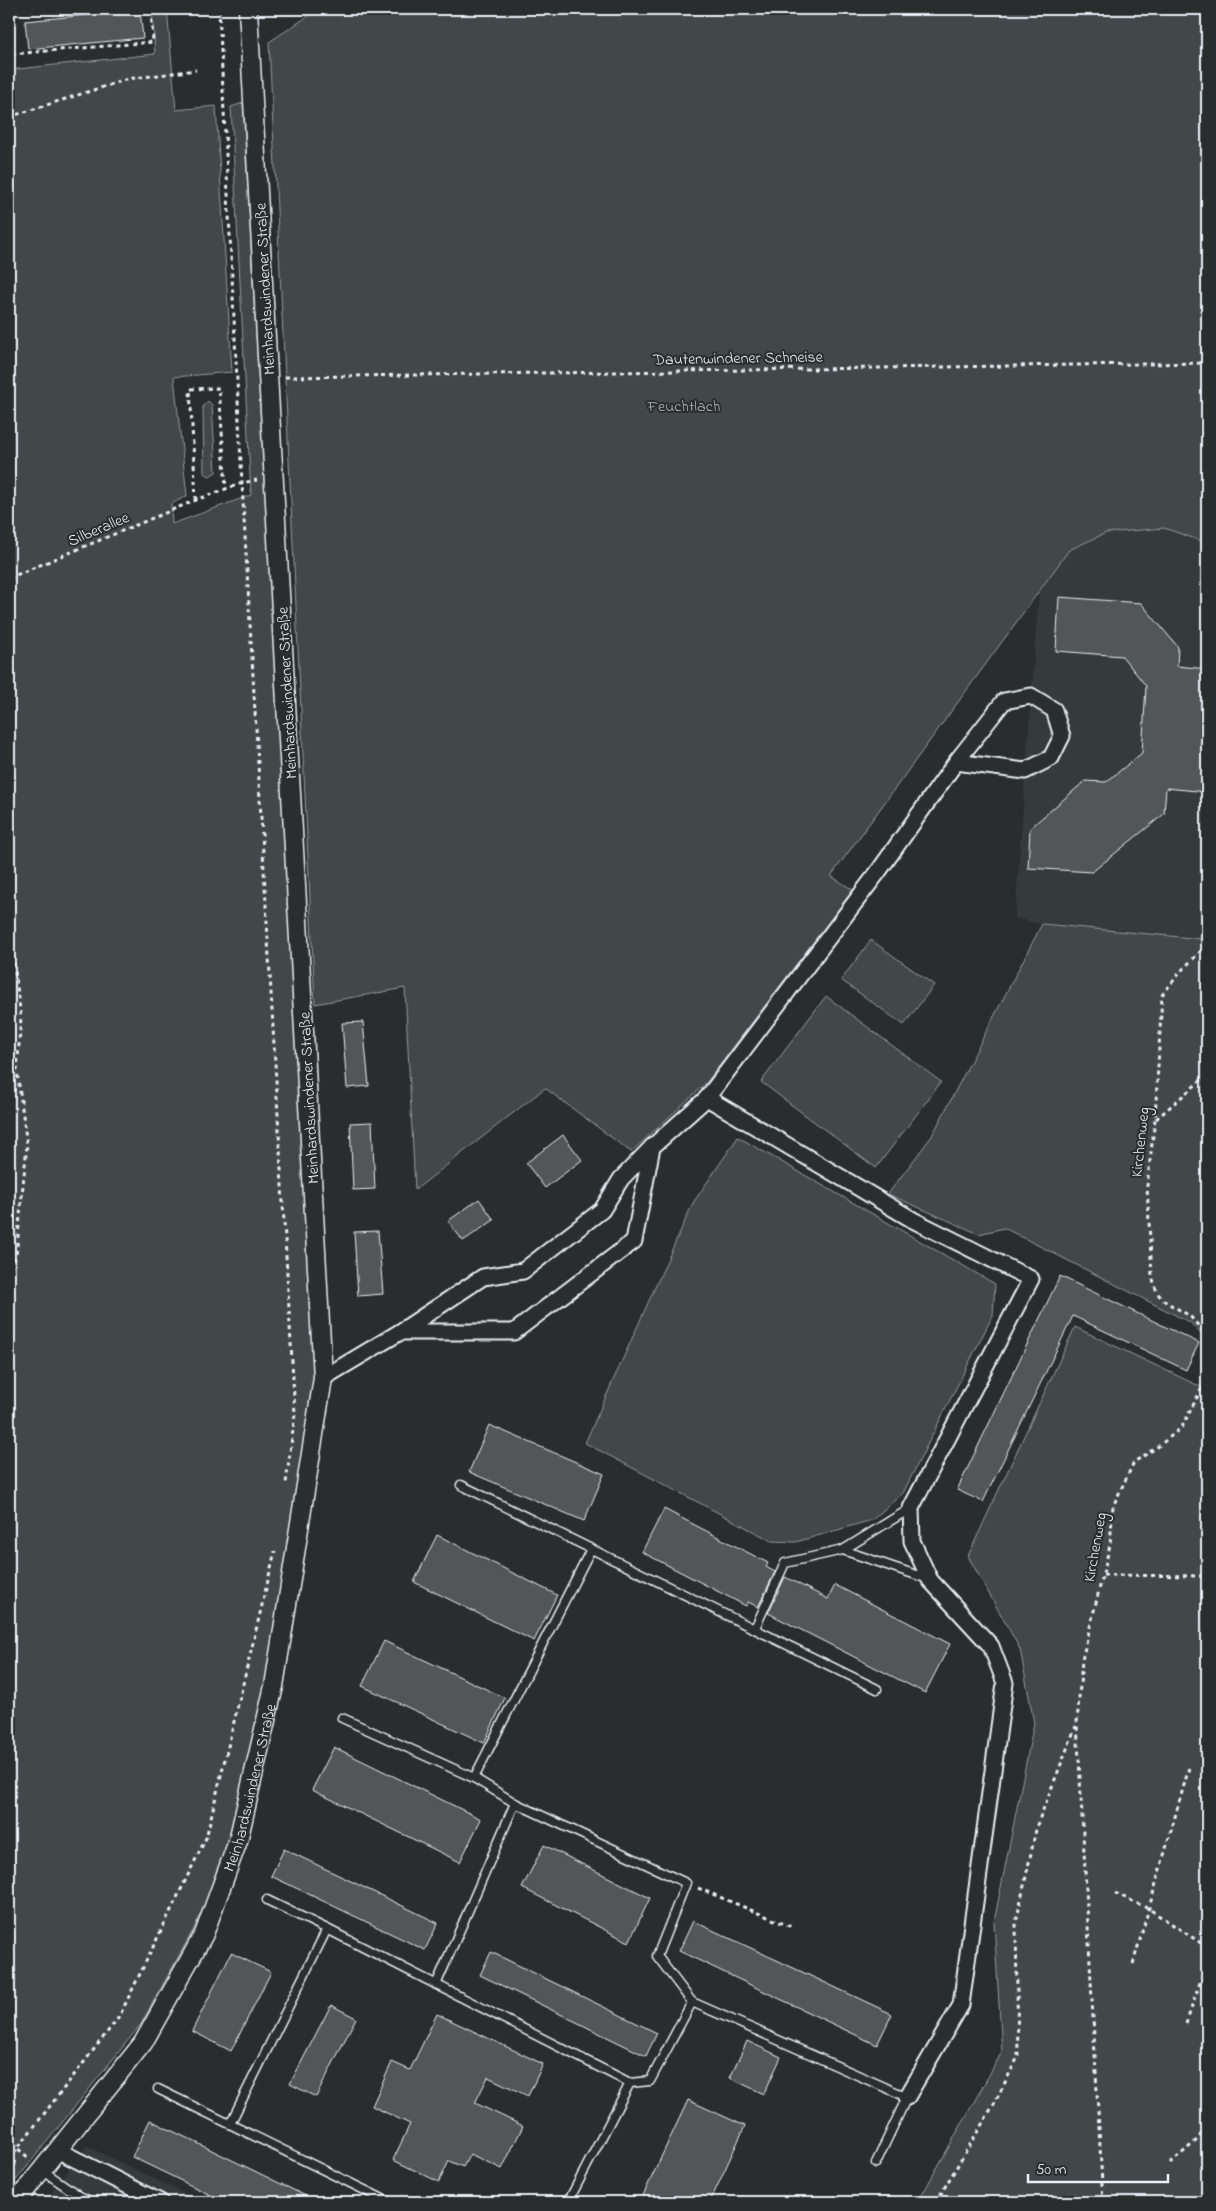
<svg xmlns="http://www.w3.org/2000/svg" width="1216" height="2211" font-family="'Indie Flower',sans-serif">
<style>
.built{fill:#363a3b}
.green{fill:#424648;stroke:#959ca0}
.building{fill:#535759;stroke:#e8f1f8}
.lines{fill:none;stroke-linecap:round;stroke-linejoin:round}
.service-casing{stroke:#e8f1f8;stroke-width:11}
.minor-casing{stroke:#e8f1f8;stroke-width:19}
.tertiary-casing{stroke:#e8f1f8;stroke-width:21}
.path{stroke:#e8f1f8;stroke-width:3;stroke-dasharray:4 4;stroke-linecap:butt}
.service{stroke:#2a2d2e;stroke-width:8}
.minor{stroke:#2a2d2e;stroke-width:15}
.tertiary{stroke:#2a2d2e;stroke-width:18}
.labels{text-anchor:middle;stroke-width:4;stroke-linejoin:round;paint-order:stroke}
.street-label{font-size:16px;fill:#e8f1f8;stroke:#2a2d2e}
.park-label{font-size:16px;fill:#aeb5ba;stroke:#2a2d2e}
</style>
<rect width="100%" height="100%" fill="#2a2d2e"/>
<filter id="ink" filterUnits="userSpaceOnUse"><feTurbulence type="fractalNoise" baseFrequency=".02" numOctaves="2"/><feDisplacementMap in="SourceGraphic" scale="10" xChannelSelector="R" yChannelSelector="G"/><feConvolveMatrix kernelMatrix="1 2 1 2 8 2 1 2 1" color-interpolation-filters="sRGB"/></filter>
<g filter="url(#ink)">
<!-- built -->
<g class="built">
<path d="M 1164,528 L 1207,543 L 1207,934 L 1202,939 L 1042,924 L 1015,918 L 1039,590 L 1069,550 L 1106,533 Z"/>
<path d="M 87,2146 L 202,2202 L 44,2202 Z"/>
</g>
<!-- green -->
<g class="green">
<path d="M 152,9 L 167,9 L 176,110 L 216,106 L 232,372 L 174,377 L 187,496 L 171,504 L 172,524 L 251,495 L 231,107 L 243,103 L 315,1383 L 269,1690 L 233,1837 L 196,1925 L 141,2024 L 9,2189 L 9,70 L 155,54 Z"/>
<path d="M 319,9 L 1207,9 L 1207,543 L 1164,528 L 1106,533 L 1069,550 L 831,876 L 853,890 L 706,1083 L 631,1152 L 545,1088 L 415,1190 L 405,988 L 315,1004 L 269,42 Z"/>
<path d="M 208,401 L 212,405 L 216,472 L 210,476 L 204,473 L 203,406 Z"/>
<path d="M 1042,924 L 1202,939 L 1207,934 L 1207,1341 L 1191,1323 L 1004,1228 L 979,1234 L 888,1194 L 932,1136 Z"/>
<path d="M 871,940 L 934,985 L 904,1025 L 841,980 Z"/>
<path d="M 826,996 L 941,1082 L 876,1168 L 761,1082 Z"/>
<path d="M 738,1137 L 995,1284 L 993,1315 L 903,1493 L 872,1520 L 796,1542 L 772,1541 L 585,1443 L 693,1203 Z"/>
<path d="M 1075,1327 L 1201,1387 L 1207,1371 L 1207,2202 L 918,2202 L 1002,2052 L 994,1922 L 1034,1723 L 1020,1649 L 968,1556 Z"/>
</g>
<!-- building -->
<g class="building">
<path d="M 140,10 L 143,38 L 28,49 L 25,21 Z"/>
<path d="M 1059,597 L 1141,603 L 1178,647 L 1177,666 L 1207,669 L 1207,792 L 1166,788 L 1164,814 L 1092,872 L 1028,868 L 1030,828 L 1085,781 L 1106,782 L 1142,753 L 1146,686 L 1122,656 L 1056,651 Z"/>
<path d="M 363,1022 L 369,1086 L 347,1088 L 342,1023 Z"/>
<path d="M 372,1122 L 375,1189 L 353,1190 L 350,1123 Z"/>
<path d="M 563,1135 L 582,1160 L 545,1188 L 526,1163 Z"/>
<path d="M 479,1199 L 494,1220 L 463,1241 L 448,1221 Z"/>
<path d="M 378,1231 L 383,1294 L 358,1296 L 354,1232 Z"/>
<path d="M 1060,1276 L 1199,1343 L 1186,1370 L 1073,1316 L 983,1502 L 957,1490 Z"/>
<path d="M 489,1425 L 604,1474 L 584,1521 L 469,1472 Z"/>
<path d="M 664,1509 L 768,1563 L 766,1567 L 775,1572 L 758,1607 L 748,1602 L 746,1606 L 642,1552 Z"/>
<path d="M 437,1535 L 557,1595 L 534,1641 L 414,1582 Z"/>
<path d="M 785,1577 L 828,1599 L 835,1585 L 950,1644 L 925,1693 L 768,1613 Z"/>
<path d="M 384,1641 L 505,1698 L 484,1743 L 362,1686 Z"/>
<path d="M 334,1747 L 481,1819 L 460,1862 L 312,1790 Z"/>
<path d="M 544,1845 L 650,1898 L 629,1942 L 522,1888 Z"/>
<path d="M 284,1849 L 438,1923 L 425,1950 L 271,1876 Z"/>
<path d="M 693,1921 L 892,2014 L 877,2045 L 679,1951 Z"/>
<path d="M 491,1952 L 657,2033 L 646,2056 L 480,1975 Z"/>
<path d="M 231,1953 L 271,1972 L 231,2051 L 192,2031 Z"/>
<path d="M 331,2005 L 356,2018 L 316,2097 L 290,2084 Z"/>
<path d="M 437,2014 L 543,2064 L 528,2096 L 488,2077 L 475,2103 L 523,2126 L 502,2169 L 470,2154 L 463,2167 L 449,2161 L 439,2182 L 393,2160 L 410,2124 L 372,2106 L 392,2062 L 410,2070 Z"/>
<path d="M 747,2041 L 781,2057 L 764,2094 L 730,2078 Z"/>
<path d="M 688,2100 L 745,2126 L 710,2202 L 640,2202 Z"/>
<path d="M 150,2120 L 318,2202 L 225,2202 L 132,2157 Z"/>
</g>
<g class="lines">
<!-- service casing -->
<g class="service-casing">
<g id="service">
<path d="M 461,1485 L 877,1689"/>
<path d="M 843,1550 L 928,1579"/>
<path d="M 755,1628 L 785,1563 L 843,1550 L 911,1508"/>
<path d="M 342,1718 L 474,1778 L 515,1803 L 686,1883 L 657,1956 L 692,2002 L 650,2081 L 630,2083 L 568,2202"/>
<path d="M 474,1778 L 591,1549"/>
<path d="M 267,1900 L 327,1929"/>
<path d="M 436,1985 L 515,1803"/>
<path d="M 692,2002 L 907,2097 L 876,2163"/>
<path d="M 158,2089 L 389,2202"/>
<path d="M 230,2124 L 327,1929 L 630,2083"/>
<path d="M 42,2170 L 81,2197 L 79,2202"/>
<path d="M 81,2197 L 92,2202"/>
</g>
</g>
<!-- minor casing -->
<g class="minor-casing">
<g id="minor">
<path d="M 707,1098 L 878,872 L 956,762 L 1004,701 L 1031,696 L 1054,710 L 1062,736 L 1051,758 L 1025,771 L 956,762"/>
<path d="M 400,1332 L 514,1332 L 634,1241 L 652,1147"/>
<path d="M 323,1378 L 400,1332 L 483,1277 L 523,1271 L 602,1210 L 621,1179 L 652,1147 L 707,1098 L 913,1220 L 1031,1279 L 911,1508 L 912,1541 L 930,1580 L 991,1646 L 1005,1683 L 961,2005 L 907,2097"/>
<path d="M 57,2150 L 160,2202"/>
</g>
</g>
<!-- tertiary casing -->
<g class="tertiary-casing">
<g id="tertiary">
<path id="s1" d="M 16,2202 L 143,2043 L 204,1934 L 238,1841 L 274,1686 L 323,1378 L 248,9"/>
</g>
</g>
<!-- path -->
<g class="path">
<path d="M 219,9 L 242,483 L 295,1414 L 286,1483"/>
<path d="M 9,22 L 12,54 L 153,42 L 151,9"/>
<path d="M 9,117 L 128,79 L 196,70"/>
<path d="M 285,377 L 1207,363"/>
<path d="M 196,500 L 190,389 L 219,388 L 226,489"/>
<path d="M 9,578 L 196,500 L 242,483 L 257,480"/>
<path d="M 9,924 L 21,1017 L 17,1071 L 27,1145 L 16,1256 L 9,1272"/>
<path d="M 1207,945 L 1182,970 L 1162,995 L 1155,1119 L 1147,1186 L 1152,1276 L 1157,1293 L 1166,1302 L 1190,1316 L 1207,1336"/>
<path d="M 1156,1119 L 1207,1075"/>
<path d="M 1103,1575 L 1207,1576"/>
<path d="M 698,1888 L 794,1928"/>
<path d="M 1115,1893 L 1149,1909 L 1207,1947"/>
<path d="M 1133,1964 L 1190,1764"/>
<path d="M 1186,2024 L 1207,1962"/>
<path d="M 9,2127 L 17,2148 L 30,2159"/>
<path d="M 9,2159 L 119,2017 L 206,1838 L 275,1551"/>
<path d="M 1170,2164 L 1198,2139 L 1207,2125"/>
<path d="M 936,2202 L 994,2104 L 1018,2057 L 1016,1923 L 1037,1825 L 1076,1726"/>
<path d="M 1103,2202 L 1077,1723 L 1082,1660 L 1110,1545 L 1113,1506 L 1134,1462 L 1159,1446 L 1182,1427 L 1207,1378"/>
</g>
<!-- service -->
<use href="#service" class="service"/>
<!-- minor -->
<use href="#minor" class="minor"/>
<!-- tertiary -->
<use href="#tertiary" class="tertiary"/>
</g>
</g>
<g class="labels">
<!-- street labels -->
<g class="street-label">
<text transform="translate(264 289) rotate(-93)" y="6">Meinhardswindener Straße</text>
<text transform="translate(738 357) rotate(-1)" y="6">Dautenwindener Schneise</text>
<text transform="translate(98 528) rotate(-23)" y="6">Silberallee</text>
<text transform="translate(286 693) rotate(-93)" y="6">Meinhardswindener Straße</text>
<text transform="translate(308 1098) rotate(-93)" y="6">Meinhardswindener Straße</text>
<text transform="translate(1139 1142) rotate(-84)" y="6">Kirchenweg</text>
<text transform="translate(1094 1547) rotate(-80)" y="6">Kirchenweg</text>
<text dy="6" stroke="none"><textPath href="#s1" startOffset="482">Meinhardswindener Straße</textPath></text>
</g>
<!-- park labels -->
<g class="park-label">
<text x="684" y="411">Feuchtlach</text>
</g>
</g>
<!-- margin -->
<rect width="1216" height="2211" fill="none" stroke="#2a2d2e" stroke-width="30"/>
<rect x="15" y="15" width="1186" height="2181" fill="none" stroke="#e8f1f8" stroke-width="2" filter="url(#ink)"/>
<!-- scale -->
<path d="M1028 2174v8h140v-8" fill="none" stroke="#e8f1f8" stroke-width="2.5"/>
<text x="1036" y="2174" font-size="15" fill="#e8f1f8" stroke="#2a2d2e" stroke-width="4" paint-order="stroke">50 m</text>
</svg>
